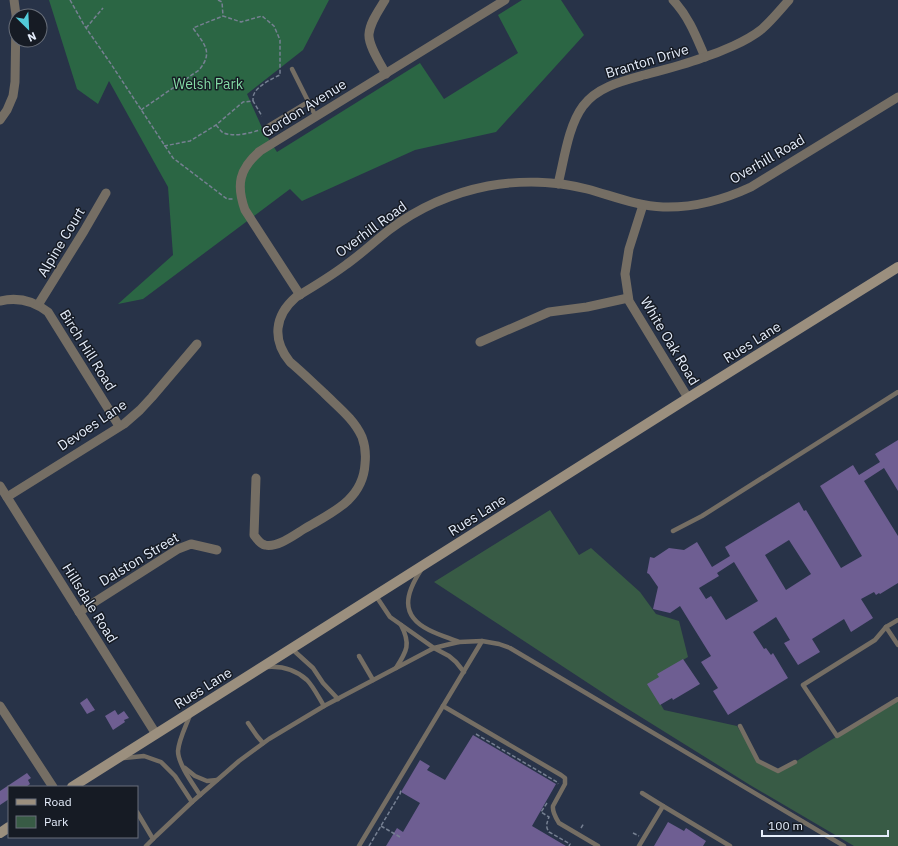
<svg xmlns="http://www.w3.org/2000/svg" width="898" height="846" font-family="'IBM Plex Sans',sans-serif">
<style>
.green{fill:#385b45}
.forest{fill:#2b6644}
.building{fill:#6e5e92;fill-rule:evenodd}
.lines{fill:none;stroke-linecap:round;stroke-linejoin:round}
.path{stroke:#768092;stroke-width:1.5;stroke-dasharray:4 2;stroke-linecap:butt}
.lane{stroke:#756e64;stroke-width:4.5}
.street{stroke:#756e64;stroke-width:9}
.secondary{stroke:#9b8f7e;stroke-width:10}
.labels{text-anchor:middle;stroke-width:3;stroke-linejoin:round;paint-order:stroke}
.street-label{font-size:14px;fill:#e5edfb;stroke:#161b24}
.park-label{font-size:14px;fill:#85dba6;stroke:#161b24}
</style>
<rect width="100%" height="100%" fill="#283348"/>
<!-- green -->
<path class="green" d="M 550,510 L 579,555 L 591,548 L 640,592 L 656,614 L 679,621 L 688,657 L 658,675 L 660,678 L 649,684 L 664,710 L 737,726 L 758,761 L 778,771 L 795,762 L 898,699 L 898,846 L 854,846 L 750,785 L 620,704 L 434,582 Z"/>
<!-- forest -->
<path class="forest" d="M 49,0 L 329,0 L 303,50 L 247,94 L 263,130 L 277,152 L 420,63 L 444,99 L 518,53 L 498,15 L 522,0 L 561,0 L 584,35 L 496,132 L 415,150 L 302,201 L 290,189 L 143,299 L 118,304 L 173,255 L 168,187 L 109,81 L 98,104 L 77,89 Z"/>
<!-- building -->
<g class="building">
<path d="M 898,440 L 898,491 L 884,468 L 864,481 L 898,536 L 898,583 L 880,594 L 879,593 L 876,595 L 874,592 L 861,599 L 873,618 L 851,632 L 844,619 L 812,639 L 820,652 L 798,665 L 784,643 L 790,640 L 776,617 L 753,632 L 764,649 L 766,648 L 771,655 L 773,653 L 788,678 L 728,715 L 713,691 L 718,688 L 701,662 L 711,656 L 680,606 L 670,613 L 653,609 L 658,587 L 649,574 L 647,573 L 650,557 L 654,558 L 669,548 L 684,550 L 697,542 L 712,567 L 730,556 L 725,547 L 799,502 L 804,511 L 806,510 L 841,568 L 862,556 L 820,486 L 853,465 L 859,475 L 880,462 L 875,454 ZM 789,540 L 811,574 L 786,590 L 765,555 ZM 734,562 L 758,601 L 726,620 L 711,596 L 706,599 L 699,588 L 719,576 L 717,573 Z"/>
<path d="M 683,659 L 700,684 L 673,700 L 672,698 L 660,705 L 647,684 L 659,677 L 657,674 Z"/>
<path d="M 87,698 L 95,710 L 87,714 L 80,703 Z"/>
<path d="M 115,710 L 118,715 L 124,711 L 129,718 L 124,720 L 125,722 L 113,730 L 105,716 Z"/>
<path d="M 473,735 L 556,784 L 532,826 L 566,846 L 386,846 L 397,828 L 403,832 L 420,803 L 401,792 L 420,760 L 430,766 L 427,770 L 445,780 Z"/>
<path d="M 27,773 L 31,778 L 28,780 L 30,784 L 26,787 L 9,787 L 9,799 L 0,805 L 0,791 Z"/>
<path d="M 668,822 L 684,831 L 686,828 L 706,841 L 703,846 L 654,846 Z"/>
</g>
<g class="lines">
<!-- path -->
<g class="path">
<path d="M 70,0 L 84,25 L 111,64 L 173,158 L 227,199 L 233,199"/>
<path d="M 218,0 L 222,2 L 223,16 L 241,22 L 262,16 L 274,26 L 280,40 L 280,75 C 273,78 257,86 254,94 C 253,96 253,99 253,101"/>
<path d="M 86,28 L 103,8"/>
<path d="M 141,110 L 199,70 C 214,52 204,44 193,28 L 223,16"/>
<path d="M 216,125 C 218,127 220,130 222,132 C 232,138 250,133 260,130"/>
<path d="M 164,146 L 190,141 L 216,125 L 243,102 L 253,101 L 262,116"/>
<path d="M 476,734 L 557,782 L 558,784"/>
<path d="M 547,803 L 541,812 L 549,817 C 547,823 545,826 549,832 L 570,844 L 569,846"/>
<path d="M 381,826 L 400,837"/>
<path d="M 581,828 L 584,823"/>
<path d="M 633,833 L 639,836"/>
<path d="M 369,846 L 400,794 L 401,790"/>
</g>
<!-- lane -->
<g class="lane">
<path d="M 292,69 L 316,117"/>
<path d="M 265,128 L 308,102"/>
<path d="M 673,531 L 702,516 L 898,392"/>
<path d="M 421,570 C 406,593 399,615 429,630 C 439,635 449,638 459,642"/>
<path d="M 376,596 L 390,617 L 434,648 L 449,656 L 456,662 L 464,672"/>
<path d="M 898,620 L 886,627 L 898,645"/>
<path d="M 886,627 L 875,640 L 803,685 L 837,736 L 898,699"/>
<path d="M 292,649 L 313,668 L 323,683 L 338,699"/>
<path d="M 359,656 L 373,680"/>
<path d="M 267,667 C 281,666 296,670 307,680 C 313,686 319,698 324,706"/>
<path d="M 396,668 C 407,651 411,644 401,625"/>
<path d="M 443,706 L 561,775 L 565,778 L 565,784 L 553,806 C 552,812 556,818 559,823 L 598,846"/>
<path d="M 190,715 C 186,726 179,739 178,751 C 178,764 193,784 200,795"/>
<path d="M 248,723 L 257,736 L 263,743"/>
<path d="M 740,726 L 758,761 L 778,771 L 795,762"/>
<path d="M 124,758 L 144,756 L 161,762 L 175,776 L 192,802"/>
<path d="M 185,768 L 195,776 L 207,781 L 217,780"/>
<path d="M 642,793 L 663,806"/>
<path d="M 137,812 L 153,839"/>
<path d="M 146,846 L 156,836 L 192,802 L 239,761 L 269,739 L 324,706 L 434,648 L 446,645 L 459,642 L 482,641 L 499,644 L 510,648 L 844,846"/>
<path d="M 359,846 L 482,641"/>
<path d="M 639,846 L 663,806 L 730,846"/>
</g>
<!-- street -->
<g class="street">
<path d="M 385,0 C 379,10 370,22 369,34 C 368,45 380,63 386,74"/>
<path d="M 673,0 C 689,17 696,36 705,57"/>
<path d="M 0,120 L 7,110 L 13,96 L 15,82 L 16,15 L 14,0"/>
<path d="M 558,184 C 564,161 568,126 583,106 C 597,87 622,81 644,75 C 663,70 683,65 702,58 C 721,52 747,41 762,29 C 772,20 780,10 789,0"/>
<path d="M 643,205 L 629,249 L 625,274 L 629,301 L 688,398"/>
<path d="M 300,295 L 245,210 C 236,185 239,169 260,151 L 505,0"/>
<path d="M 0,301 C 17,297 34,301 48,312 L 119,426"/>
<path d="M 38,305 L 84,231 L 106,193"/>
<path d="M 480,342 L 549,312 L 587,307 L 628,298"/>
<path d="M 256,478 L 254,535 C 257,539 260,544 265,545 C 277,548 294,535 304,529 C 331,513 363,500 365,464 C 366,455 365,445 362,437 C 354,419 338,407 324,393 C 313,383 302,372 290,362 C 272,340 274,316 296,297 C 313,287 331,276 347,264 C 361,254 375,241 389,230 C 418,208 452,193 488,186 C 520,180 556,181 587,189 C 613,196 637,206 663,207 C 694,208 723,200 751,187 L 898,97"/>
<path d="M 0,486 L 156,734"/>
<path d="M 7,497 L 124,424 L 140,410 L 152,397 L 197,344"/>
<path d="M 79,612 L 178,549 L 191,544 L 217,550"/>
<path d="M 0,706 L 53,787"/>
</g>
<!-- secondary -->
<g class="secondary">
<path d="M 72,787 L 688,398 L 898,267"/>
<path d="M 0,833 L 9,827"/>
</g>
</g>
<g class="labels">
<!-- street labels -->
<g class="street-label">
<text transform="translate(647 61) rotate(-17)" y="5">Branton Drive</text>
<text transform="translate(304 108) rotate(-32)" y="5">Gordon Avenue</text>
<text transform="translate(767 159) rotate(-30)" y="5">Overhill Road</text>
<text transform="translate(371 229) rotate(-36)" y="5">Overhill Road</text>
<text transform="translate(61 242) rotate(-59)" y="5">Alpine Court</text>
<text transform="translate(670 341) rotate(59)" y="5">White Oak Road</text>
<text transform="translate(752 342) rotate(-32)" y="5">Rues Lane</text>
<text transform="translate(88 350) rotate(58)" y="5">Birch Hill Road</text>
<text transform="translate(92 425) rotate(-34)" y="5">Devoes Lane</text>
<text transform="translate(477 515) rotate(-32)" y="5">Rues Lane</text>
<text transform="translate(139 559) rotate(-31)" y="5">Dalston Street</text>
<text transform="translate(90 603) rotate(58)" y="5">Hillsdale Road</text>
<text transform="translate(203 688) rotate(-32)" y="5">Rues Lane</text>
</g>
<!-- park labels -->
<g class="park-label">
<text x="208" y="89">Welsh Park</text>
</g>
</g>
<!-- legend -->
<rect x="8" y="786" width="130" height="52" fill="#161b24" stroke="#696f7a"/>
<rect x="16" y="799" width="20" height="6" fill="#9b8f7e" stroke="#696f7a"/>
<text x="44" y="806" font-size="12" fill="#e5edfb">Road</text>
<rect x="16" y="816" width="20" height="12" fill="#385b45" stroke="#696f7a"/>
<text x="44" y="826" font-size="12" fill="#e5edfb">Park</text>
<!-- north arrow -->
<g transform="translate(28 28) rotate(156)"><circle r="19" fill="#161b24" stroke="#696f7a"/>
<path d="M0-3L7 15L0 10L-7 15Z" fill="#52cbd9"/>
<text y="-6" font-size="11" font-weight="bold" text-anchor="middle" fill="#e5edfb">N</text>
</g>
<!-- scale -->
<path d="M762 830v6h126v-6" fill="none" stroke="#e5edfb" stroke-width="2"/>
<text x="768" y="830" font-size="12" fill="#e5edfb" stroke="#161b24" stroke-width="3" paint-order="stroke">100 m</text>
</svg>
